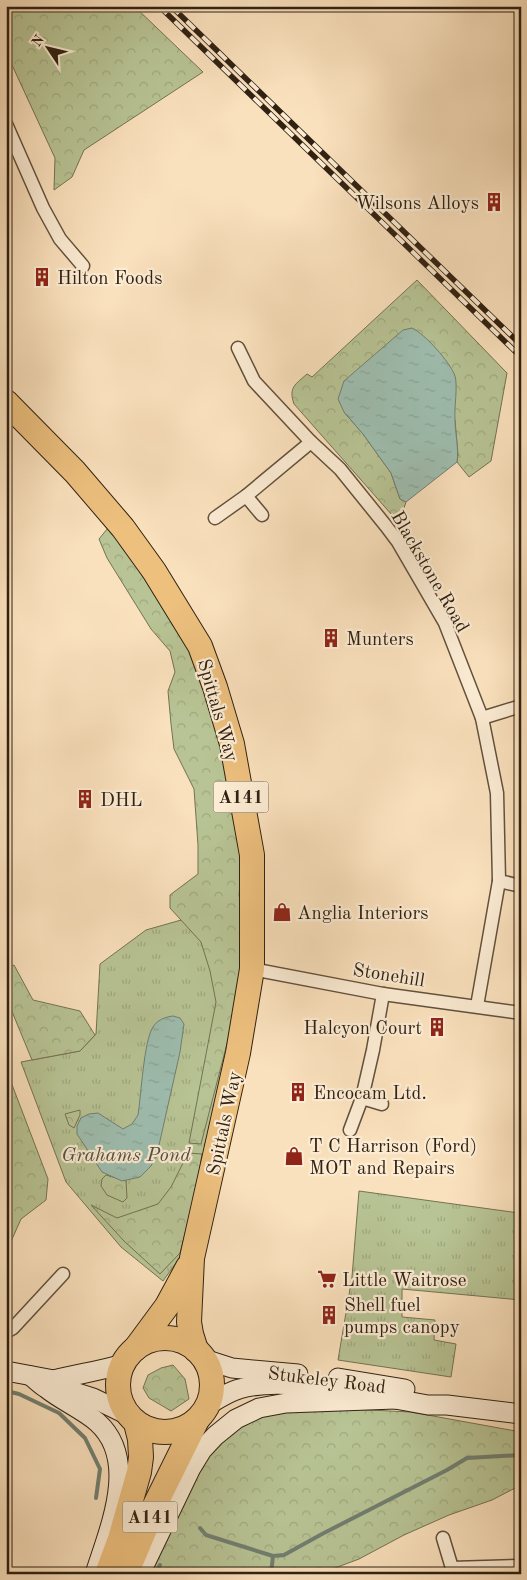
<svg xmlns="http://www.w3.org/2000/svg" width="527" height="1580" font-family="'Old Standard TT',serif">
<style>
.grass{fill:url(#grass-tufts);stroke:#747254}
.forest{fill:url(#forest-crowns);stroke:#747254}
.water{fill:url(#water-ripples);stroke:#727f71}
.lines{fill:none;stroke-linecap:round;stroke-linejoin:round}
.stream{stroke:#727f71;stroke-width:4}
.street-casing{stroke:#62513d;stroke-width:15}
.secondary-casing{stroke:#302112;stroke-width:21}
.highway-casing{stroke:#302112;stroke-width:26}
.street{stroke:#fcecd4;stroke-width:12}
.secondary{stroke:#fcecd4;stroke-width:19}
.highway{stroke:#edc07e;stroke-width:24}
.rail-casing{stroke:#302112;stroke-width:5.5}
.rail{stroke:#fcecd4;stroke-width:4;stroke-dasharray:11;stroke-linecap:butt}
.labels{text-anchor:middle;stroke-width:4.5;stroke-linejoin:round;paint-order:stroke}
.shield{fill:#fcecd4;stroke:#6d5e4c;stroke-width:1}
.shield-label{font-size:18px;font-weight:bold;fill:#302112}
.poi-label{font-size:19px;fill:#302112;stroke:#fcecd4;text-anchor:start}
.street-label{font-size:19px;fill:#302112;stroke:#fcecd4}
.water-label{font-size:20px;font-style:italic;fill:#515041;stroke:#fcecd4}
</style>
<defs>
<pattern id="grass-tufts" width="24" height="20" patternUnits="userSpaceOnUse" patternTransform="scale(1.25)"><rect width="24" height="20" fill="#b8c495"/><path d="M3 7l-1-3M5 7V3M7 7l1-3M15 17l-1-3M17 17v-4M19 17l1-3" fill="none" stroke="#9ea87f"/></pattern>
<pattern id="forest-crowns" width="20" height="18" patternUnits="userSpaceOnUse" patternTransform="scale(1.25)"><rect width="20" height="18" fill="#b8c495"/><path d="M2 6a3 3 0 1 1 6 0M12 15a3 3 0 1 1 6 0" fill="none" stroke="#9ea87f"/></pattern>
<pattern id="water-ripples" width="26" height="14" patternUnits="userSpaceOnUse" patternTransform="scale(1.25)"><rect width="26" height="14" fill="#9ebeb0"/><path d="M2 4q2-2 4 0t4 0M15 11q2-2 4 0t4 0" fill="none" stroke="#88a396"/></pattern>
</defs>
<rect width="100%" height="100%" fill="#fae1bd"/>
<filter id="stains"><feTurbulence type="fractalNoise" baseFrequency=".004" numOctaves="4"/><feColorMatrix values="0 0 0 0 .2 0 0 0 0 .09 0 0 0 0 .02 0 0 0 .5 -.17"/></filter>
<radialGradient id="worn" r=".72"><stop offset=".6" stop-color="#630" stop-opacity="0"/><stop offset="1" stop-color="#630" stop-opacity=".3"/></radialGradient>
<!-- grass -->
<g class="grass">
<path d="M 241,903 L 235,1052 L 181,1256 L 163,1281 L 121,1247 L 66,1182 L 21,1062 L 80,1051 L 96,1034 L 100,964 L 146,930 Z"/>
<path d="M 359,1191 L 519,1213 L 521,1206 L 521,1300 L 402,1289 L 402,1317 L 435,1320 L 434,1340 L 456,1344 L 451,1377 L 338,1360 L 352,1277 Z"/>
</g>
<!-- forest -->
<g class="forest">
<path d="M 6,6 L 134,6 L 203,72 L 84,150 L 72,177 L 54,190 L 55,158 L 6,52 Z"/>
<path d="M 417,280 L 507,373 L 491,461 L 469,477 L 457,462 L 458,455 L 455,420 L 344,412 L 363,434 L 391,473 L 400,499 L 406,502 L 399,523 L 294,404 C 288,387 296,384 307,374 L 312,377 Z"/>
<path d="M 116,518 L 156,571 L 214,708 L 244,847 L 239,895 L 246,927 L 245,974 L 201,1144 L 189,1143 L 216,1002 L 210,971 L 201,942 L 170,908 L 170,895 L 198,874 L 198,845 L 194,789 L 174,749 L 171,724 L 168,691 L 175,672 L 170,651 L 151,629 L 107,558 L 99,539 Z"/>
<path d="M 14,965 L 33,1000 L 80,1011 L 95,1035 L 80,1051 L 32,1060 L 6,997 L 6,969 Z"/>
<path d="M 6,1069 L 48,1179 L 46,1200 L 21,1219 L 9,1246 L 6,1247 Z"/>
<path d="M 80,1110 L 80,1115 L 74,1128 L 69,1125 L 65,1114 Z"/>
<path d="M 188,1153 L 202,1154 L 196,1190 L 180,1253 L 160,1274 L 124,1241 L 91,1205 L 117,1218 L 158,1204 L 171,1187 Z"/>
<path d="M 106,1175 L 126,1181 L 127,1198 L 123,1202 L 107,1195 L 101,1186 L 102,1179 Z"/>
<path d="M 173,1365 L 185,1379 L 189,1399 L 171,1411 L 149,1398 L 143,1388 L 148,1375 L 161,1368 Z"/>
<path d="M 307,1407 L 411,1412 L 521,1432 L 521,1485 L 492,1500 L 449,1515 L 404,1535 L 359,1559 L 319,1574 L 146,1574 L 205,1459 L 227,1436 L 255,1416 Z"/>
</g>
<!-- water -->
<g class="water">
<path d="M 412,328 C 425,334 450,362 455,376 C 458,387 454,407 455,419 C 455,433 459,448 457,462 L 406,502 L 400,499 L 391,473 L 363,434 L 344,412 L 338,399 L 344,381 L 403,330 Z"/>
<path d="M 173,1016 L 180,1018 L 184,1024 L 180,1052 L 157,1154 L 151,1166 L 140,1177 L 122,1181 L 102,1172 L 77,1134 L 77,1126 L 81,1118 L 89,1114 L 98,1113 L 123,1129 L 132,1124 L 138,1115 C 141,1096 144,1040 153,1027 C 157,1020 165,1017 173,1016 Z"/>
</g>
<g class="lines">
<!-- stream -->
<g class="stream">
<path d="M 6,1391 L 19,1394 L 59,1413 L 85,1438 L 100,1469 L 96,1498"/>
<path d="M 200,1528 L 206,1535 L 273,1556"/>
<path d="M 155,1574 L 160,1565"/>
<path d="M 271,1574 L 273,1556 L 284,1555 L 322,1534 L 447,1470 L 467,1458 L 521,1455"/>
</g>
<!-- street casing -->
<g class="street-casing">
<g id="street">
<path d="M 6,124 L 43,208 L 60,239 L 83,266"/>
<path d="M 238,348 L 254,381 L 311,442 L 340,469 L 386,526 L 398,542 L 445,623 L 482,718 L 497,793 L 499,881 L 477,1006"/>
<path d="M 246,496 L 262,515"/>
<path d="M 215,518 L 246,496 L 311,442"/>
<path d="M 482,718 L 521,706"/>
<path d="M 499,881 L 521,886"/>
<path d="M 252,969 L 383,994 L 521,1013"/>
<path d="M 362,1098 L 382,1104"/>
<path d="M 350,1130 L 362,1098 L 373,1050 L 383,994"/>
<path d="M 6,1332 L 13,1328 L 63,1274"/>
<path d="M 443,1538 L 452,1568 L 521,1566"/>
</g>
</g>
<!-- secondary casing -->
<g class="secondary-casing">
<g id="secondary">
<path d="M 204,1359 L 232,1368 L 298,1374"/>
<path d="M 6,1371 L 54,1380 L 68,1390 L 93,1398 L 128,1415"/>
<path d="M 31,1376 C 36,1380 41,1385 46,1388 C 62,1401 82,1409 97,1422 C 140,1460 109,1529 95,1574"/>
<path d="M 338,1378 L 405,1389"/>
<path d="M 54,1380 C 77,1374 100,1371 123,1364"/>
<path d="M 384,1397 L 428,1405 L 447,1405 L 521,1414"/>
<path d="M 208,1405 C 218,1399 228,1392 239,1389 C 272,1379 321,1387 355,1393"/>
<path d="M 140,1574 L 191,1468 L 202,1450 L 215,1436 L 236,1419 L 259,1408 L 286,1403 L 395,1399"/>
</g>
</g>
<!-- highway casing -->
<g class="highway-casing">
<g id="highway">
<path d="M 6,402 L 75,472 L 123,528 L 154,571 L 200,646 L 215,687 L 232,744 L 252,855 L 252,969 L 238,1053 L 192,1258 L 189,1322 L 191,1334 L 196,1350"/>
<circle cx="165" cy="1385" r="47"/>
<path d="M 136,1348 L 167,1306 L 188,1267"/>
<path d="M 107,1574 L 120,1539 L 139,1472 L 141,1457 L 140,1439 L 136,1423"/>
<path d="M 126,1574 L 156,1503 L 197,1420"/>
</g>
</g>
<!-- street -->
<use href="#street" class="street"/>
<!-- secondary -->
<use href="#secondary" class="secondary"/>
<!-- highway -->
<use href="#highway" class="highway"/>
<!-- rail casing -->
<g class="rail-casing">
<g id="rail">
<path d="M 159,6 L 521,357"/>
<path d="M 171,6 L 521,345"/>
</g>
</g>
<!-- rail -->
<use href="#rail" class="rail"/>
</g>
<!-- icons -->
<defs>
<g id="building-bare" transform="scale(1.5)"><path d="M-4-6H4V6H1V3H-1V6H-4ZM-2.5-4.3h1.7v1.8h-1.7ZM.8-4.3h1.7v1.8H.8ZM-2.5-1h1.7V.8h-1.7ZM.8-1h1.7V.8H.8Z" fill="#8f2418" stroke="#fcecd4" stroke-width="2.5" paint-order="stroke"/></g>
<g id="shop-bare" transform="scale(1.5)"><path d="M-5-2.5h2.3a2.7 3.5 0 0 1 5.4 0H5L5.5 6h-11ZM-1.5-2.5h3a1.5 2.3 0 0 0-3 0Z" fill="#8f2418" stroke="#fcecd4" stroke-width="2.5" paint-order="stroke"/></g>
<g id="supermarket-bare" transform="scale(1.5)"><path d="M-6-5.5h2.5l.6 2H6L4.5 2H-2.5L-4.4-4H-6ZM-1.5 3.2a1.3 1.3 0 1 0 .1 0ZM3 3.2a1.3 1.3 0 1 0 .1 0Z" fill="#8f2418" stroke="#fcecd4" stroke-width="2.5" paint-order="stroke"/></g>
</defs>
<g fill-rule="evenodd">
<use href="#building-bare" x="494" y="202"/>
<use href="#building-bare" x="42" y="277"/>
<use href="#building-bare" x="331" y="638"/>
<use href="#building-bare" x="85" y="799"/>
<use href="#shop-bare" x="282" y="912"/>
<use href="#building-bare" x="437" y="1027"/>
<use href="#building-bare" x="298" y="1092"/>
<use href="#shop-bare" x="294" y="1156"/>
<use href="#supermarket-bare" x="327" y="1279"/>
<use href="#building-bare" x="329" y="1315"/>
</g>
<g class="labels">
<!-- shield labels -->
<g class="shield">
<rect x="213.5" y="781.5" width="55" height="31" rx="4"/>
<rect x="122.5" y="1501.5" width="55" height="31" rx="4"/>
</g>
<g class="shield-label">
<text x="241" y="803">A141</text>
<text x="150" y="1523">A141</text>
</g>
<!-- poi labels -->
<g class="poi-label">
<text x="479" y="209" text-anchor="end">Wilsons Alloys</text>
<text x="57" y="284">Hilton Foods</text>
<text x="346" y="645">Munters</text>
<text x="100" y="806">DHL</text>
<text x="297" y="919">Anglia Interiors</text>
<text x="422" y="1034" text-anchor="end">Halcyon Court</text>
<text x="313" y="1099">Encocam Ltd.</text>
<text x="309" y="1152">T C Harrison (Ford)<tspan x="309" dy="22">MOT and Repairs</tspan></text>
<text x="342" y="1286">Little Waitrose</text>
<text x="344" y="1311">Shell fuel<tspan x="344" dy="22">pumps canopy</tspan></text>
</g>
<!-- street labels -->
<g class="street-label">
<text transform="translate(431 571) rotate(60)" y="7">Blackstone Road</text>
<text transform="translate(219 710) rotate(74)" y="7">Spittals Way</text>
<text transform="translate(389 974) rotate(9)" y="7">Stonehill</text>
<text transform="translate(223 1123) rotate(-78)" y="7">Spittals Way</text>
<text transform="translate(327 1379) rotate(7)" y="7">Stukeley Road</text>
</g>
<!-- water labels -->
<g class="water-label">
<text x="126" y="1161">Grahams Pond</text>
</g>
</g>
<!-- margin -->
<rect width="527" height="1580" fill="none" stroke="#fae1bd" stroke-width="25"/>
<rect x="8" y="8" width="512" height="1565" fill="none" stroke="#302112" stroke-width="2.5"/>
<rect x="12" y="12" width="502" height="1555" fill="none" stroke="#302112"/>
<!-- north arrow -->
<g transform="translate(48 48) rotate(305)" stroke="#fcecd4" stroke-width="4" paint-order="stroke">
<path d="M0-4L9 19L0 12L-9 19Z" fill="#302112"/>
<text y="-8" font-size="14" font-weight="bold" text-anchor="middle" fill="#302112">N</text>
</g>
<rect width="100%" height="100%" filter="url(#stains)"/>
<rect width="100%" height="100%" fill="url(#worn)"/>
</svg>
